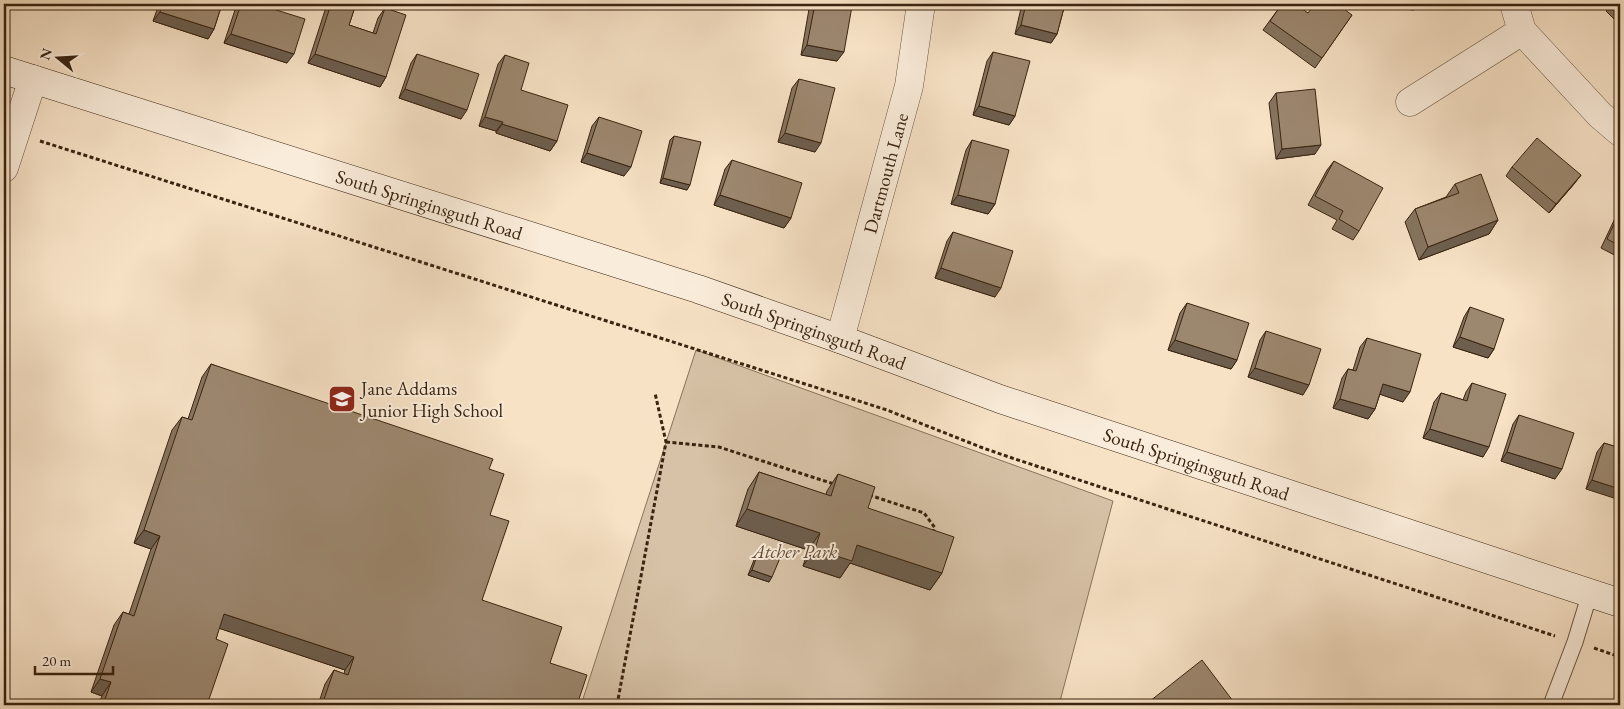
<svg xmlns="http://www.w3.org/2000/svg" width="1624" height="709" font-family="'EB Garamond',serif">
<style>
.green{fill:#d7c2a7;stroke:#88735c}
.lines{fill:none;stroke-linecap:round;stroke-linejoin:round}
.lane-casing{stroke:#69543e;stroke-width:17}
.street-casing{stroke:#69543e;stroke-width:29}
.secondary-casing{stroke:#3a2410;stroke-width:29}
.path{stroke:#3a2410;stroke-width:3;stroke-dasharray:4 2.5;stroke-linecap:butt}
.lane{stroke:#faecda;stroke-width:15}
.street{stroke:#faecda;stroke-width:28}
.secondary{stroke:#faecda;stroke-width:28}
.wall{fill:#86745f;stroke:#3a2410}
.shaded-wall{fill:#6d5e4e;stroke:#3a2410}
.building{fill:#9c876f;stroke:#3a2410}
.labels{text-anchor:middle;stroke-width:4;stroke-linejoin:round;paint-order:stroke}
.street-label{font-size:19px;fill:#3a2410;stroke:#faecda}
.poi-label{font-size:19px;fill:#3a2410;stroke:#faecda;text-anchor:start}
.park-label{font-size:19px;font-style:italic;fill:#614c36;stroke:#faecda}
</style>
<rect width="100%" height="100%" fill="#f7e2c6"/>
<filter id="stains"><feTurbulence type="fractalNoise" baseFrequency=".004" numOctaves="4"/><feColorMatrix values="0 0 0 0 .2 0 0 0 0 .09 0 0 0 0 .02 0 0 0 .5 -.17"/></filter>
<radialGradient id="worn" r=".72"><stop offset=".6" stop-color="#630" stop-opacity="0"/><stop offset="1" stop-color="#630" stop-opacity=".3"/></radialGradient>
<!-- green -->
<path class="green" d="M 696,350 L 1113,501 L 1059,705 L 581,705 Z"/>
<g class="lines">
<!-- lane casing -->
<g class="lane-casing">
<path id="lane" d="M 1551,705 L 1575,642 L 1590,593"/>
</g>
<!-- street casing -->
<g class="street-casing">
<g id="street">
<path d="M 1514,4 L 1522,31 L 1600,115 L 1620,132"/>
<path d="M 1410,102 L 1522,31"/>
<path d="M 4,168 L 33,79"/>
<path id="s1" d="M 840,339 L 909,86 L 921,4"/>
</g>
</g>
<!-- secondary casing -->
<g class="secondary-casing">
<g id="secondary">
<path id="s2" d="M 4,70 L 698,289 L 840,339 L 1000,399 L 1620,603"/>
</g>
</g>
<!-- path -->
<g class="path">
<path d="M 40,141 L 887,410 L 983,448 L 1015,459 L 1555,636"/>
<path d="M 666,442 L 719,447 L 834,484"/>
<path d="M 869,495 L 924,513 L 935,528 L 933,532"/>
<path d="M 1594,648 L 1620,657"/>
<path d="M 617,705 L 666,442 L 655,393"/>
</g>
<!-- lane -->
<use href="#lane" class="lane"/>
<!-- street -->
<use href="#street" class="street"/>
<!-- secondary -->
<use href="#secondary" class="secondary"/>
</g>
<!-- wall -->
<g class="wall">
<path d="M 159,4 L 222,4 L 214,29 L 208,39 L 153,21 Z"/>
<path d="M 237,4 L 272,4 L 270,8 L 287,63 L 224,43 Z"/>
<path d="M 327,4 L 356,4 L 349,25 L 373,33 L 378,18 L 385,8 L 386,77 L 380,87 L 308,63 Z"/>
<path d="M 813,4 L 839,4 L 837,61 L 801,55 L 809,9 Z"/>
<path d="M 1022,4 L 1065,4 L 1057,34 L 1051,43 L 1015,34 Z"/>
<path d="M 1282,4 L 1308,13 L 1352,15 L 1315,68 L 1263,30 Z"/>
<path d="M 1611,4 L 1620,4 L 1620,25 L 1606,11 Z"/>
<path d="M 993,52 L 1015,116 L 1009,125 L 973,115 L 987,61 Z"/>
<path d="M 417,54 L 461,119 L 399,98 L 411,63 Z"/>
<path d="M 505,55 L 521,90 L 557,141 L 550,151 L 496,133 L 496,131 L 479,126 L 498,64 Z"/>
<path d="M 799,79 L 815,152 L 778,142 L 792,88 Z"/>
<path d="M 1276,93 L 1315,154 L 1276,159 L 1269,103 Z"/>
<path d="M 599,117 L 624,176 L 581,162 L 592,126 Z"/>
<path d="M 674,136 L 687,190 L 660,183 L 670,140 Z"/>
<path d="M 972,140 L 995,204 L 988,214 L 951,204 L 966,150 Z"/>
<path d="M 732,160 L 791,218 L 784,228 L 714,205 L 725,169 Z"/>
<path d="M 1334,161 L 1359,231 L 1353,240 L 1332,229 L 1337,220 L 1308,205 L 1327,170 Z"/>
<path d="M 1512,167 L 1581,175 L 1574,184 L 1549,213 L 1506,176 Z"/>
<path d="M 1455,184 L 1498,220 L 1489,234 L 1419,260 L 1405,222 L 1415,209 L 1446,197 Z"/>
<path d="M 1620,210 L 1620,258 L 1601,248 L 1617,214 Z"/>
<path d="M 953,232 L 995,297 L 935,278 L 947,241 Z"/>
<path d="M 1187,303 L 1237,360 L 1231,369 L 1168,350 L 1180,313 Z"/>
<path d="M 1470,307 L 1494,349 L 1488,358 L 1453,347 L 1464,317 Z"/>
<path d="M 1266,331 L 1303,395 L 1248,377 L 1260,340 Z"/>
<path d="M 1367,338 L 1403,402 L 1380,394 L 1375,409 L 1368,419 L 1333,408 L 1342,378 L 1348,369 L 1353,370 L 1360,347 Z"/>
<path d="M 211,364 L 489,469 L 490,515 L 482,600 L 550,663 L 577,705 L 318,705 L 325,684 L 334,670 L 344,674 L 345,670 L 219,628 L 216,639 L 207,705 L 98,705 L 102,696 L 91,692 L 114,625 L 123,612 L 129,614 L 151,549 L 134,543 L 172,430 L 182,417 L 188,419 L 202,377 Z"/>
<path d="M 1472,383 L 1483,457 L 1423,438 L 1434,402 L 1441,393 L 1463,400 L 1466,392 Z"/>
<path d="M 1519,415 L 1555,479 L 1501,461 L 1513,424 Z"/>
<path d="M 1604,443 L 1620,448 L 1586,489 L 1597,452 Z"/>
<path d="M 759,472 L 826,495 L 827,491 L 838,474 L 868,508 L 942,573 L 930,590 L 850,563 L 840,578 L 803,566 L 808,550 L 736,526 L 748,489 Z"/>
<path d="M 759,550 L 769,582 L 748,575 L 756,555 Z"/>
</g>
<!-- shaded-wall -->
<g class="shaded-wall">
<path d="M 103,4 L 120,4 L 117,8 Z"/>
<path d="M 1363,4 L 1418,4 L 1414,10 L 1362,5 Z"/>
<path d="M 160,12 L 214,29 L 208,39 L 153,21 Z"/>
<path d="M 1021,25 L 1057,34 L 1051,43 L 1015,34 Z"/>
<path d="M 231,34 L 294,54 L 287,63 L 224,43 Z"/>
<path d="M 807,45 L 844,52 L 837,61 L 801,55 Z"/>
<path d="M 315,54 L 386,77 L 380,87 L 308,63 Z"/>
<path d="M 405,89 L 467,110 L 461,119 L 399,98 Z"/>
<path d="M 979,106 L 1015,116 L 1009,125 L 973,115 Z"/>
<path d="M 485,117 L 503,122 L 496,131 L 479,126 Z"/>
<path d="M 502,124 L 557,141 L 550,151 L 496,133 Z"/>
<path d="M 785,133 L 821,143 L 815,152 L 778,142 Z"/>
<path d="M 1321,145 L 1315,154 L 1276,159 L 1282,149 Z"/>
<path d="M 587,153 L 631,167 L 624,176 L 581,162 Z"/>
<path d="M 1581,175 L 1574,184 L 1549,213 L 1556,204 Z"/>
<path d="M 663,178 L 690,185 L 687,190 L 660,183 Z"/>
<path d="M 720,195 L 791,218 L 784,228 L 714,205 Z"/>
<path d="M 958,195 L 995,204 L 988,214 L 951,204 Z"/>
<path d="M 1498,220 L 1489,234 L 1419,260 L 1428,247 Z"/>
<path d="M 941,268 L 1001,288 L 995,297 L 935,278 Z"/>
<path d="M 1460,337 L 1494,349 L 1488,358 L 1453,347 Z"/>
<path d="M 1175,340 L 1237,360 L 1231,369 L 1168,350 Z"/>
<path d="M 1255,368 L 1309,385 L 1303,395 L 1248,377 Z"/>
<path d="M 1383,384 L 1410,392 L 1403,402 L 1376,393 Z"/>
<path d="M 1340,399 L 1375,409 L 1368,419 L 1333,408 Z"/>
<path d="M 1430,429 L 1489,447 L 1483,457 L 1423,438 Z"/>
<path d="M 1507,452 L 1562,469 L 1555,479 L 1501,461 Z"/>
<path d="M 1592,480 L 1620,489 L 1620,500 L 1586,489 Z"/>
<path d="M 747,509 L 820,533 L 808,550 L 736,526 Z"/>
<path d="M 144,530 L 160,536 L 151,549 L 134,543 Z"/>
<path d="M 857,545 L 942,573 L 930,590 L 850,563 L 840,578 L 803,566 L 815,549 Z"/>
<path d="M 752,570 L 772,577 L 769,582 L 748,575 Z"/>
<path d="M 224,614 L 354,657 L 345,670 L 215,627 Z"/>
<path d="M 100,679 L 111,682 L 102,696 L 91,692 Z"/>
</g>
<!-- building -->
<g class="building">
<path d="M 162,4 L 222,4 L 214,29 L 160,12 Z"/>
<path d="M 241,4 L 272,4 L 270,8 L 305,19 L 294,54 L 231,34 Z"/>
<path d="M 331,4 L 356,4 L 349,25 L 376,34 L 385,8 L 406,15 L 386,77 L 315,54 Z"/>
<path d="M 815,4 L 839,4 L 852,6 L 844,52 L 807,45 Z"/>
<path d="M 1026,4 L 1065,4 L 1057,34 L 1021,25 Z"/>
<path d="M 1282,4 L 1295,4 L 1308,13 L 1315,4 L 1337,4 L 1352,15 L 1322,58 L 1270,21 Z"/>
<path d="M 993,52 L 1030,61 L 1015,116 L 979,106 Z"/>
<path d="M 417,54 L 479,74 L 467,110 L 405,89 Z"/>
<path d="M 505,55 L 529,63 L 521,90 L 568,105 L 557,141 L 502,124 L 503,122 L 485,117 Z"/>
<path d="M 799,79 L 835,88 L 821,143 L 785,133 Z"/>
<path d="M 1315,89 L 1321,145 L 1282,149 L 1276,93 Z"/>
<path d="M 599,117 L 642,131 L 631,167 L 587,153 Z"/>
<path d="M 674,136 L 701,142 L 690,185 L 663,178 Z"/>
<path d="M 1537,138 L 1581,175 L 1556,204 L 1512,167 Z"/>
<path d="M 972,140 L 1009,150 L 995,204 L 958,195 Z"/>
<path d="M 732,160 L 802,183 L 791,218 L 720,195 Z"/>
<path d="M 1334,161 L 1383,188 L 1359,231 L 1339,219 L 1343,211 L 1315,196 Z"/>
<path d="M 1481,174 L 1498,220 L 1428,247 L 1415,209 L 1459,193 L 1455,184 Z"/>
<path d="M 1620,212 L 1620,246 L 1607,239 Z"/>
<path d="M 953,232 L 1013,251 L 1001,288 L 941,268 Z"/>
<path d="M 1187,303 L 1249,323 L 1237,360 L 1175,340 Z"/>
<path d="M 1470,307 L 1504,319 L 1494,349 L 1460,337 Z"/>
<path d="M 1266,331 L 1321,349 L 1309,385 L 1255,368 Z"/>
<path d="M 1367,338 L 1421,354 L 1410,392 L 1383,384 L 1375,409 L 1340,399 L 1348,369 L 1356,371 Z"/>
<path d="M 211,364 L 493,459 L 489,469 L 504,474 L 490,515 L 509,521 L 482,600 L 562,627 L 550,663 L 587,675 L 577,705 L 322,705 L 334,670 L 348,675 L 354,657 L 224,614 L 216,639 L 228,644 L 207,705 L 103,705 L 111,682 L 100,679 L 123,612 L 134,616 L 160,536 L 144,530 L 182,417 L 192,420 Z"/>
<path d="M 1472,383 L 1506,394 L 1489,447 L 1430,429 L 1441,393 L 1467,401 Z"/>
<path d="M 1519,415 L 1574,433 L 1562,469 L 1507,452 Z"/>
<path d="M 1604,443 L 1620,448 L 1620,489 L 1592,480 Z"/>
<path d="M 759,472 L 831,496 L 838,474 L 875,487 L 868,508 L 954,537 L 942,573 L 857,545 L 852,561 L 815,549 L 820,533 L 747,509 Z"/>
<path d="M 759,550 L 780,558 L 772,577 L 752,570 Z"/>
<path d="M 1202,660 L 1236,705 L 1145,705 Z"/>
</g>
<!-- icons -->
<defs>
<g id="school-square" transform="scale(1.4375)"><rect x="-9" y="-9" width="18" height="18" rx="4" fill="#8f2418" stroke="#faecda"/><path d="M0-5L7-2L0 1L-7-2ZM-4 1L0 2.5L4 1V4Q0 6-4 4Z" fill="#fff"/></g>
</defs>
<g fill-rule="evenodd">
<use href="#school-square" x="342" y="399"/>
</g>
<g class="labels">
<!-- street labels -->
<g class="street-label">
<text dy="7" stroke="none"><textPath href="#s1" startOffset="172">Dartmouth Lane</textPath></text>
<text dy="7" stroke="none"><textPath href="#s2" startOffset="446">South Springinsguth Road</textPath></text>
<text dy="7" stroke="none"><textPath href="#s2" startOffset="851">South Springinsguth Road</textPath></text>
<text dy="7" stroke="none"><textPath href="#s2" startOffset="1256">South Springinsguth Road</textPath></text>
</g>
<!-- poi labels -->
<g class="poi-label">
<text x="361" y="395">Jane Addams<tspan x="361" dy="22">Junior High School</tspan></text>
</g>
<!-- park labels -->
<g class="park-label">
<text x="795" y="558">Atcher Park</text>
</g>
</g>
<!-- margin -->
<rect width="1624" height="709" fill="none" stroke="#f7e2c6" stroke-width="20"/>
<rect x="5" y="5" width="1614" height="699" fill="none" stroke="#3a2410" stroke-width="2.5"/>
<rect x="10" y="10" width="1604" height="689" fill="none" stroke="#3a2410"/>
<!-- north arrow -->
<g transform="translate(58 58) rotate(288)" stroke="#faecda" stroke-width="4" paint-order="stroke">
<path d="M0-4L9 19L0 12L-9 19Z" fill="#3a2410"/>
<text y="-8" font-size="14" font-weight="bold" text-anchor="middle" fill="#3a2410">N</text>
</g>
<!-- scale -->
<path d="M35 666v8h78v-8" fill="none" stroke="#3a2410" stroke-width="2.5"/>
<text x="42" y="666" font-size="15" fill="#3a2410" stroke="#faecda" stroke-width="4" paint-order="stroke">20 m</text>
<rect width="100%" height="100%" filter="url(#stains)"/>
<rect width="100%" height="100%" fill="url(#worn)"/>
</svg>
